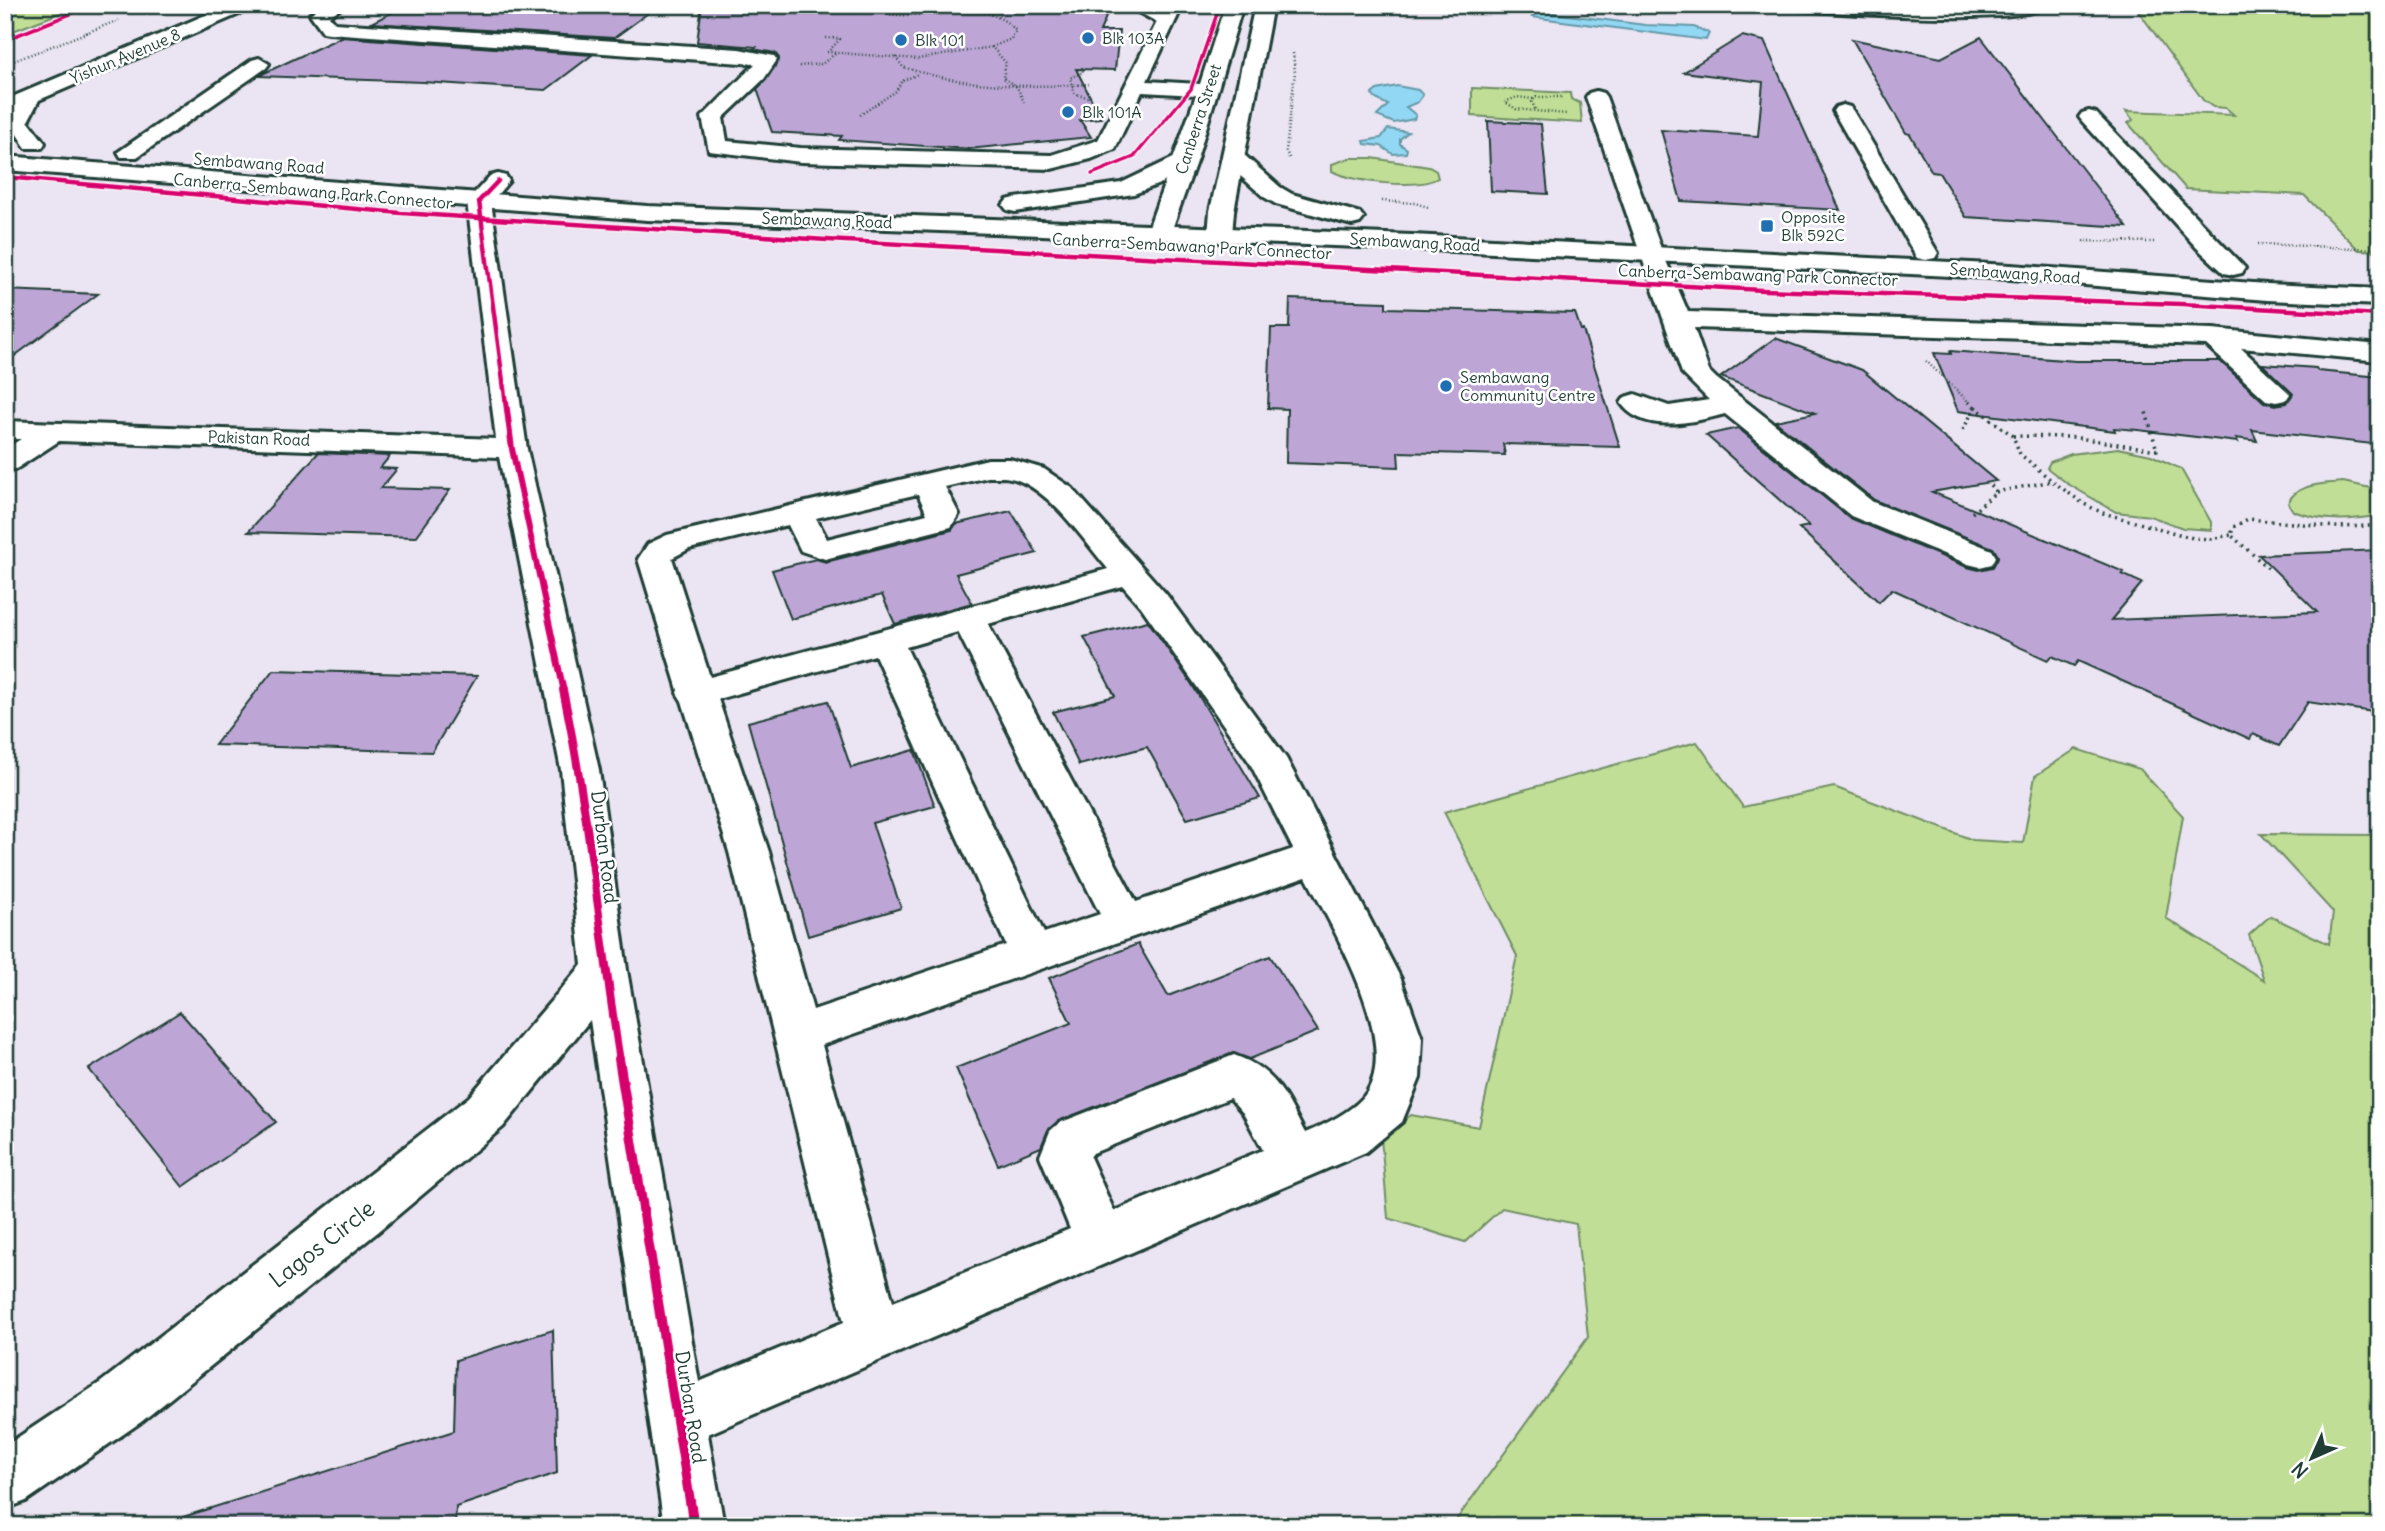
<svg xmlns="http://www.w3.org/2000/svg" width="2385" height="1531" font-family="Delius,sans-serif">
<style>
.green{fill:#c0de96;stroke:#708e65;stroke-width:2}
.water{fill:#92d7f4;stroke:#6499a7;stroke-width:2}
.building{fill:#bda6d5;stroke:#1f3d34;stroke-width:2}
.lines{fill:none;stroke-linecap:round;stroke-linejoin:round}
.minor-casing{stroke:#1f3d34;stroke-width:6}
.major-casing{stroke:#1f3d34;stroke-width:6}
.path-far1{stroke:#1f3d34;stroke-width:2.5;stroke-dasharray:1 2.5;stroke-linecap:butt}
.path{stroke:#1f3d34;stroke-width:3.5;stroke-dasharray:2 4.5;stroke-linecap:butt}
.minor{fill:#fff;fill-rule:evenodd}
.major{fill:#fff;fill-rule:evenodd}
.cycleway-far4-casing{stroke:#fff;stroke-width:6}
.cycleway-far3-casing{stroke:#fff;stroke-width:7}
.cycleway-far2-casing{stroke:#fff;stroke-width:10}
.cycleway-far1-casing{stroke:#fff;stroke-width:12}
.cycleway-casing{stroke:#fff;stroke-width:14}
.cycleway-far4{stroke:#d6006c;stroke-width:3.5}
.cycleway-far3{stroke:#d6006c;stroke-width:4.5}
.cycleway-far2{stroke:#d6006c;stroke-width:6}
.cycleway-far1{stroke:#d6006c;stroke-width:8}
.cycleway{stroke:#d6006c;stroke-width:10}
.poi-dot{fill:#1f6fb2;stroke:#fff;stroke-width:2.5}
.labels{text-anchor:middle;stroke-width:5;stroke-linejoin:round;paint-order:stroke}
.far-poi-label{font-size:16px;fill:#1f3d34;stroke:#fff;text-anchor:start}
.far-street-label{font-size:16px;fill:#1f3d34;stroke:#fff}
.street-label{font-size:19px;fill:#1f3d34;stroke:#fff}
.near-street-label{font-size:23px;fill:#1f3d34;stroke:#fff}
</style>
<rect width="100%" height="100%" fill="#ebe4f2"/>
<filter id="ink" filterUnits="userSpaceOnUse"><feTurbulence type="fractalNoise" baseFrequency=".0143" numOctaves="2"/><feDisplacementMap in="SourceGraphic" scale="14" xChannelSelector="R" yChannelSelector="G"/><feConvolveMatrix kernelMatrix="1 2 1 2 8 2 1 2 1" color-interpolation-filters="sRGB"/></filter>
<g filter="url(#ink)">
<!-- green -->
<g class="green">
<path d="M 5,5 L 81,5 L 5,34 Z"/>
<path d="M 2134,5 L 2380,5 L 2380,251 L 2359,250 L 2304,195 L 2186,189 L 2128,123 L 2133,120 L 2126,111 L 2234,115 L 2226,108 L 2213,107 L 2203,100 Z"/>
<path d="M 1472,88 L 1570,93 L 1571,99 L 1580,103 L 1582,123 L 1472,116 Z"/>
<path d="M 1350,158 L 1372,158 L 1429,167 L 1436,171 L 1438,178 C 1417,190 1353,182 1332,171 L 1332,164 Z"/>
<path d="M 2118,448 L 2151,455 L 2181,469 L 2211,522 L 2211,530 L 2183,528 L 2150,516 L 2116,512 L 2068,484 L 2047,468 L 2050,462 L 2071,454 Z"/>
<path d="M 2343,482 L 2380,490 L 2380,515 C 2349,521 2323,522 2293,511 L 2288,503 C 2296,483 2324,484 2343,482 Z"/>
<path d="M 1697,742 L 1743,807 L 1834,787 L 1973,840 L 2023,843 L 2035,776 L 2076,749 L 2140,769 L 2183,816 L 2166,918 L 2264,980 L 2249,935 L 2270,916 L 2329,944 L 2333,912 L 2261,834 L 2373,835 L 2380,872 L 2380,1526 L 1452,1526 L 1588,1337 L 1576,1224 L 1502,1208 L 1465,1242 L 1388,1218 L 1381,1138 L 1411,1115 L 1479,1127 L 1517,956 L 1444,812 Z"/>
</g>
<!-- water -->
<g class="water">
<path d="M 1537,11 L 1645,25 L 1694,27 L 1709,33 L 1706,40 L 1532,17 Z"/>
<path d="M 1397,86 L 1418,90 L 1423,95 L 1418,102 L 1406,107 L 1416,115 L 1414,119 L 1394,123 L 1377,116 L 1388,105 L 1376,99 L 1372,94 L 1377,90 Z"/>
<path d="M 1388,129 L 1408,132 L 1400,139 L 1400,144 L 1407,149 L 1406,153 L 1393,154 L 1381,146 L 1365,144 L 1364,141 L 1381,138 Z"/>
</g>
<!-- building -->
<g class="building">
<path d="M 407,5 L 659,5 L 614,38 L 371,23 Z"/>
<path d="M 702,5 L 1048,5 L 1054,8 L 1084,5 L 1106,17 L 1100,31 L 1119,31 L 1115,70 L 1076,69 L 1101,118 L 1080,120 L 1091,137 L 968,149 L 839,140 L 842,136 L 772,132 L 757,89 L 766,80 L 779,58 L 775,53 L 753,49 L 756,47 L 697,42 Z"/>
<path d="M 1742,36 L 1764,41 L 1840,210 L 1681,201 L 1661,130 L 1758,136 L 1763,82 L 1684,72 Z"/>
<path d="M 341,37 L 592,55 L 546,90 L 423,82 L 258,76 Z"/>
<path d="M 1981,37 L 2070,153 L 2127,227 L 1966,217 L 1939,173 L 1932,172 L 1910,134 L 1906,133 L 1852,39 L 1941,58 Z"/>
<path d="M 1488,121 L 1541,124 L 1548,194 L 1491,191 Z"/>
<path d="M 5,290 L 98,294 L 5,363 Z"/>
<path d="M 1290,299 L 1386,302 L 1386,308 L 1575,313 L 1581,330 L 1583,330 L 1620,447 L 1503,444 L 1505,455 L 1398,452 L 1399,467 L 1286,463 L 1287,409 L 1268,408 L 1271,328 L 1289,328 Z"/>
<path d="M 1775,338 L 1862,370 L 1996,481 L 1932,492 L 2124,572 L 2122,574 L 2142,583 L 2111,620 L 2317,612 L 2259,555 L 2380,550 L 2380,713 L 2308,702 L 2279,746 L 2253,734 L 2250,739 L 2078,661 L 2074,666 L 2052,656 L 2048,660 L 1892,589 L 1879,602 L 1799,528 L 1809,526 L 1706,435 L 1738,428 L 1850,518 L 1967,567 L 1979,570 L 1993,567 L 1998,556 L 1993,548 L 1874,500 L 1775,421 L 1815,413 L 1721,377 Z"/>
<path d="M 1950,351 L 2076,361 L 2220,361 L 2264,402 L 2275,405 L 2287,403 L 2293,394 L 2262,364 L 2316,368 L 2318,371 L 2380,377 L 2380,445 L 2252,430 L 2257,441 L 2236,438 L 2238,442 L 2138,430 L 2114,428 L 2115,431 L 1958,411 L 1934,353 L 1951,354 Z"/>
<path d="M 318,453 L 390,456 L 380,468 L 397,469 L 381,488 L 450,490 L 416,537 L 248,532 Z"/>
<path d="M 1011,511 L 1037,553 L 956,574 L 972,603 L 895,624 L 882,595 L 791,619 L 772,570 L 816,559 L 826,562 L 952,530 L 956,524 Z"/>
<path d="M 1148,621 L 1191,683 L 1260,798 L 1187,819 L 1147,747 L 1079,765 L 1053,712 L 1115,696 L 1084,637 Z"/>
<path d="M 273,670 L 477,676 L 432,752 L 215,745 Z"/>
<path d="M 828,701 L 851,768 L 914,750 L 935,806 L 872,823 L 901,908 L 808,936 L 748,722 Z"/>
<path d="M 1138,944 L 1168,996 L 1270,956 L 1318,1031 L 1250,1059 L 1233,1053 L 1058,1121 L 1048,1130 L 1041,1147 L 998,1165 L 956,1068 L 1071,1023 L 1049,978 Z"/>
<path d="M 180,1012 L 276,1122 L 183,1187 L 89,1069 Z"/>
<path d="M 553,1330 L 557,1473 L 456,1507 L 455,1526 L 184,1526 L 183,1517 L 454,1431 L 456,1360 Z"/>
</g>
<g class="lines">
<!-- minor casing -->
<g class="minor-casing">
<g id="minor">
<path d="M 323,5 L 346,5 L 329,16 L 335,23 L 739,49 L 774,56 L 777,60 L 764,79 L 723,118 L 727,141 L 801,148 L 1051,155 L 1098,140 L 1157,22 L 1125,5 L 1149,5 L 1162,11 L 1165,5 L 1183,5 L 1147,81 L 1200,84 L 1225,5 L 1243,5 L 1197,159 L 1171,232 L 1167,237 L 1151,237 L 1147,232 L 1196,95 L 1142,92 L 1115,149 L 1091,159 L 1051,169 L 801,162 L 717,152 L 709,151 L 702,117 L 755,64 L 329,33 L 323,32 L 310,14 Z"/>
<path d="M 1255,5 L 1273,5 L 1234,211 L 1232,235 L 1228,240 L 1220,242 L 1212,240 L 1208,235 L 1210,211 Z"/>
<path d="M 1792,5 L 2049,5 C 2028,27 1838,13 1801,10 Z"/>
<path d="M 259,58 L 269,64 L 266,68 L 137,157 L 121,157 L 118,152 L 252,60 Z"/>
<path d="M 1596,91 L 1603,93 L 1606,97 L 1663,254 L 1688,312 L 2213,329 L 2380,345 L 2380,361 L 2241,348 L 2290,394 L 2286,400 L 2276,402 L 2266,400 L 2206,345 L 1694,328 L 1709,371 L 1716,378 L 1873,502 L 1992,550 L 1996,557 L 1992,564 L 1980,567 L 1968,564 L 1851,516 L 1725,414 C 1695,422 1643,435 1621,403 L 1625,397 L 1635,394 L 1669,406 L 1709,400 L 1682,373 L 1586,97 L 1589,93 Z"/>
<path d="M 1843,105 L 1850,107 L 1853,111 L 1938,253 L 1935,258 L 1926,260 L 1917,258 L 1914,253 L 1833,111 L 1836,107 Z"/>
<path d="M 2089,111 L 2096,113 L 2245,268 L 2242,273 L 2233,275 L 2224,273 L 2197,248 L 2082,121 L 2079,117 L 2082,113 Z"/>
<path d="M 498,174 L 506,176 L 509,181 L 491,202 L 527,449 L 599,770 L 627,970 L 699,1382 L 844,1322 L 729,852 L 682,701 L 677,693 L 678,690 L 638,559 L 648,544 L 667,535 L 988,459 L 1010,459 L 1044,469 L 1072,488 L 1166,594 L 1286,758 L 1401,979 L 1422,1038 L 1420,1078 L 1402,1122 L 1366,1152 L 708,1434 L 724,1526 L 664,1526 L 590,1020 L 503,1127 L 379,1231 L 141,1422 L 26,1501 L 5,1509 L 5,1446 L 101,1382 L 469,1097 L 582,965 L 561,770 L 499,457 L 59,441 L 16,469 L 5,472 L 5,449 L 21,439 L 5,439 L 5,421 L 496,439 L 467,201 L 490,176 ZM 988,477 C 999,477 1010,476 1020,481 C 1054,495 1085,542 1108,569 L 710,677 L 672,558 L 689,549 L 788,525 L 801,551 L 825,559 L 951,527 L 959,514 L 945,487 ZM 918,494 L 927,514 L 827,539 L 816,518 ZM 1123,586 L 1142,608 L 1250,763 L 1293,849 L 1136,902 L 988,624 ZM 958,632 L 1100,914 L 1044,933 L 906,647 ZM 875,655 L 1006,945 L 813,1010 L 769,852 L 718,699 ZM 1306,877 C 1331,926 1400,1039 1367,1092 C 1356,1110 1324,1125 1305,1133 C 1285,1095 1276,1070 1234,1055 L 1059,1123 L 1050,1131 L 1040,1156 L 1070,1229 L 893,1302 L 822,1045 ZM 1230,1098 L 1243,1113 L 1263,1150 L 1114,1211 L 1090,1157 L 1093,1153 Z"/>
</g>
</g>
<!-- major casing -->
<g class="major-casing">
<g id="major">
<path d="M 229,5 L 254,5 L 251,9 L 39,100 L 28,121 L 45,143 L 42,148 L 26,148 L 8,121 L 13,111 L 5,113 L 5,100 Z"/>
<path d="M 1234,151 L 1242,153 L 1280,187 L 1292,194 L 1360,213 L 1364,218 L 1360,223 L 1352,225 L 1276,204 L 1264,197 L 1226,163 L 1223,158 L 1226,153 Z"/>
<path d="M 1186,152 L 1194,154 L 1197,159 L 1194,164 L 1162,183 L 1134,194 L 1015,212 L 1007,210 L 1003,205 L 1007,200 L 1015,198 L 1121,183 Z"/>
<path d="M 5,156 L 647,206 L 1412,235 L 2011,265 L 2267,284 L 2380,289 L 2380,305 L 2267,300 L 2011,279 L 1412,249 L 647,220 L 5,170 Z"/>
</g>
</g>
<!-- path-far1 -->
<g class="path-far1">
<path d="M 710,5 L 733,5"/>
<path d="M 779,5 C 809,17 838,12 870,13 C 883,13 896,16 908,15 C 944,14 990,0 1016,31 L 1011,39 L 992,47 L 1006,63 L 1003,78 L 1017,87 L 1024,102"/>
<path d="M 1712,5 L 1768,12"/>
<path d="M 2073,8 L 2086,5"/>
<path d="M 888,14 L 899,5"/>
<path d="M 826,38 L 840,39 L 828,52"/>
<path d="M 827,52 L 918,59 L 992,47"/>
<path d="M 896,57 L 903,67 C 964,87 1025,88 1089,84"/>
<path d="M 11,62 L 119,20"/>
<path d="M 799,66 L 822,64 L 836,53"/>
<path d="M 1082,67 L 1083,72 L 1070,78 L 1075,94 L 1091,98"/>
<path d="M 1533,99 L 1517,97 L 1505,102 L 1516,109 L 1566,114"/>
<path d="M 1535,109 L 1532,102 L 1536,97 L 1562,97"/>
<path d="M 860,115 L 896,91 L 902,81 L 918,74"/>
<path d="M 1289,158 L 1286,151 L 1295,72 L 1293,53"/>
<path d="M 1382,201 L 1415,203 L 1428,207"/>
<path d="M 2083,241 L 2155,242"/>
<path d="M 2258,244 L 2380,249"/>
<path d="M 1926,361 L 1971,404"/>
</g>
<!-- path -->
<g class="path">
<path d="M 1975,407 L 2013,436 L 2020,454 L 2051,480"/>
<path d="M 1963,430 L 1975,407 L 1969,402"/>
<path d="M 2013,436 L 2072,437 L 2157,450 L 2146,412"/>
<path d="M 1996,492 L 2052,481 L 2084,504 L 2103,513 L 2193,538 L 2210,539 L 2231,535"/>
<path d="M 1972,513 L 1996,492 L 1990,485"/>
<path d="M 2268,568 L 2231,535 L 2233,527 L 2248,519 L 2336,527 L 2370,526 L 2380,522"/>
</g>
<!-- minor -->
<use href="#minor" class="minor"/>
<!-- major -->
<use href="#major" class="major"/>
<!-- cycleway-far4 casing -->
<g class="cycleway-far4-casing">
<g id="cycleway-far4">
<path d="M 5,40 L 93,5"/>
<path d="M 1092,174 L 1134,157 L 1191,89 L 1220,5"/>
<path d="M 5,177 L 12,178"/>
</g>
</g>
<!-- cycleway-far3 casing -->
<g class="cycleway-far3-casing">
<g id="cycleway-far3">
<path d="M 5,177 L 401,213 L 827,240 L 1762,290 L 2182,304 L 2380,315"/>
<path d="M 498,181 L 479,201 L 506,404"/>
</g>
</g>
<!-- cycleway-far2 casing -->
<g class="cycleway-far2-casing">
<path id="cycleway-far2" d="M 506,402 L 512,449 L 564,692"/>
</g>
<!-- cycleway-far1 casing -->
<g class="cycleway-far1-casing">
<path id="cycleway-far1" d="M 563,690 C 589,813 600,937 620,1061"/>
</g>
<!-- cycleway casing -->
<g class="cycleway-casing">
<path id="cycleway" d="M 619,1059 L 694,1526"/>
</g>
<!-- cycleway-far4 -->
<use href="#cycleway-far4" class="cycleway-far4"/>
<!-- cycleway-far3 -->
<use href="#cycleway-far3" class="cycleway-far3"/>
<!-- cycleway-far2 -->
<use href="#cycleway-far2" class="cycleway-far2"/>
<!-- cycleway-far1 -->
<use href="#cycleway-far1" class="cycleway-far1"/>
<!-- cycleway -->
<use href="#cycleway" class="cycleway"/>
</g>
</g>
<!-- markers -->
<g class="poi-dot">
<circle cx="1088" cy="38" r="7"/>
<circle cx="901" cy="40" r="7"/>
<circle cx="1068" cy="112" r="7"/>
<rect x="1760" y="219" width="14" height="14" rx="3.5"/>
<circle cx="1446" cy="386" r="7"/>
</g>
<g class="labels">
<!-- far-poi labels -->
<g class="far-poi-label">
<text x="1102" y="44">Blk 103A</text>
<text x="915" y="46">Blk 101</text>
<text x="1082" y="118">Blk 101A</text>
<text x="1781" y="223">Opposite<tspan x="1781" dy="18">Blk 592C</tspan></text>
<text x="1460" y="383">Sembawang<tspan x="1460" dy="18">Community Centre</tspan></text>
</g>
<!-- far-street labels -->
<g class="far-street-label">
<text transform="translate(125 56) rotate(-23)" y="6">Yishun Avenue 8</text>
<text transform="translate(1198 119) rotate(-72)" y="6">Canberra Street</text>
<text transform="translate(259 163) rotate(4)" y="6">Sembawang Road</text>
<text transform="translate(313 191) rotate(5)" y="6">Canberra-Sembawang Park Connector</text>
<text transform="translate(827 220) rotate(2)" y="6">Sembawang Road</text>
<text transform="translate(1415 242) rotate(3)" y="6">Sembawang Road</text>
<text transform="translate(1192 246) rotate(3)" y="6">Canberra-Sembawang Park Connector</text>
<text transform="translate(2015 273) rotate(4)" y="6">Sembawang Road</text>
<text transform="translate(1758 275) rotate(2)" y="6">Canberra-Sembawang Park Connector</text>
<text transform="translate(259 438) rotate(2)" y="6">Pakistan Road</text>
</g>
<!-- street labels -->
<g class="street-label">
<text transform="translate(605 847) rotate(83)" y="7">Durban Road</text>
<text transform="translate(691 1407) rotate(81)" y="7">Durban Road</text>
</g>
<!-- near-street labels -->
<g class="near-street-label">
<text transform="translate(322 1244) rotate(-38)" y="8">Lagos Circle</text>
</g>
</g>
<!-- margin -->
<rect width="2385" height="1531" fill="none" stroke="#fff" stroke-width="28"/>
<rect x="14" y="14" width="2357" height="1503" fill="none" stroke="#1f3d34" stroke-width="2.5" filter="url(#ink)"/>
<!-- north arrow -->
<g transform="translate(2312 1458) rotate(225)" stroke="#ffffff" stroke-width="5" paint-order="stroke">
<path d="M0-5L12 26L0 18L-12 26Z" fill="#1f3d34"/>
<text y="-10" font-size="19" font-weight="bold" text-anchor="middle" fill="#1f3d34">N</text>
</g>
</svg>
